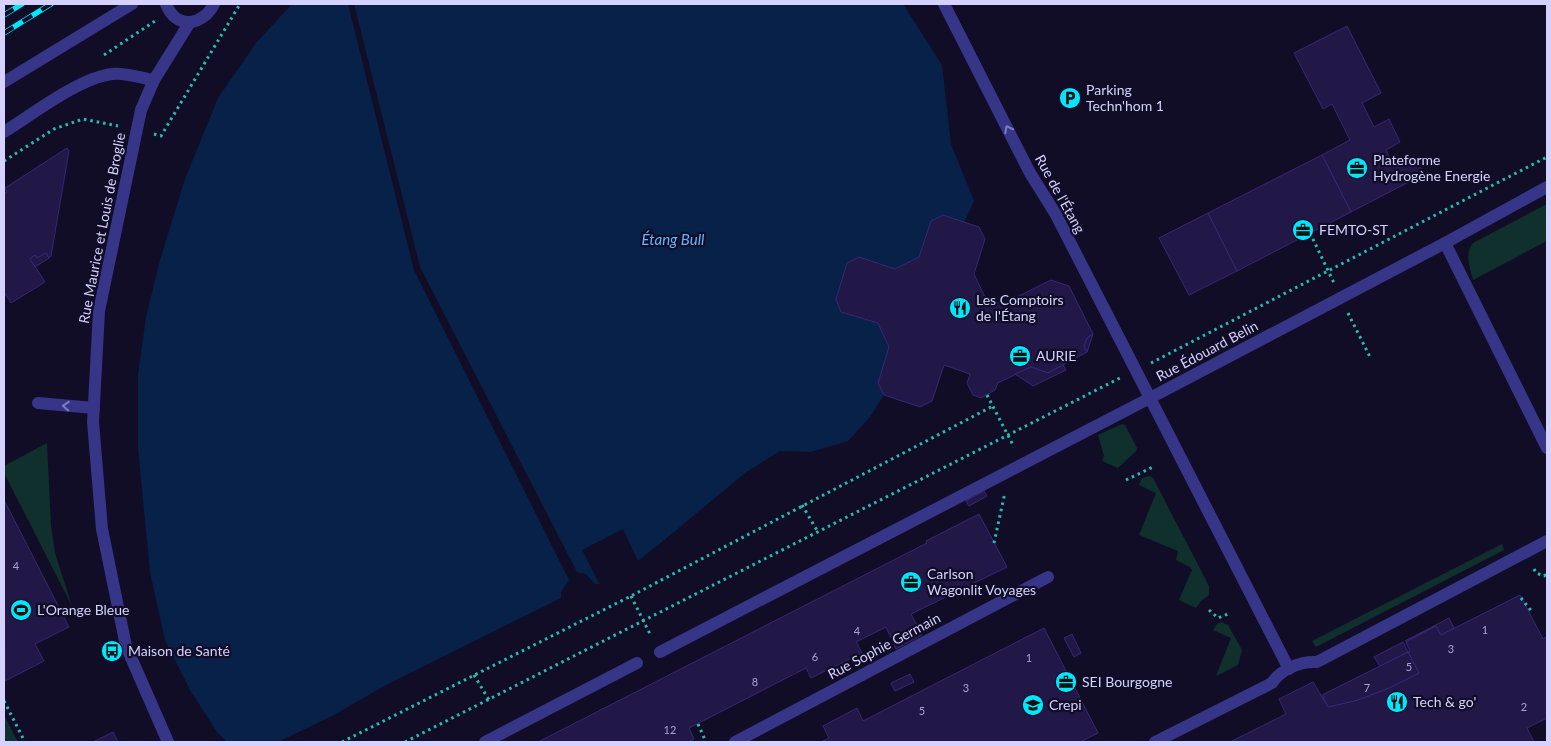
<svg xmlns="http://www.w3.org/2000/svg" width="1551" height="746" font-family="Lato,sans-serif">
<style>
.green{fill:#10302e}
.water{fill:#082149}
.pier{fill:#110d26}
.building{fill:#211848;stroke:#362876}
.lines{fill:none;stroke-linecap:round;stroke-linejoin:round}
.path{stroke:#26beb3;stroke-width:3;stroke-dasharray:2.5 4;stroke-linecap:butt}
.minor{stroke:#373588;stroke-width:12}
.rail-casing{stroke:#00e7fd;stroke-width:5.5}
.rail{stroke:#110d26;stroke-width:4;stroke-dasharray:11;stroke-linecap:butt}
.oneway{stroke:#7f7cbe}
.labels{text-anchor:middle;stroke-width:4.5;stroke-linejoin:round;paint-order:stroke}
.number-label{font-size:11px;fill:#a9a4d1}
.poi-label{font-size:14px;fill:#d6d2ff;stroke:#110d26;text-anchor:start}
.street-label{font-size:14px;fill:#d6d2ff;stroke:#110d26}
.water-label{font-size:15px;font-style:italic;fill:#60b8ff;stroke:#110d26}
</style>
<rect width="100%" height="100%" fill="#110d26"/>
<!-- green -->
<g class="green">
<path d="M 1547,204 L 1547,241 L 1473,280 C 1470,267 1464,254 1473,243 Z"/>
<path d="M 1122,424 L 1125,425 L 1137,448 L 1136,451 L 1118,468 L 1102,461 L 1104,456 L 1098,435 Z"/>
<path d="M 47,443 L 51,526 L 55,553 L 72,606 L 4,473 L 4,466 Z"/>
<path d="M 1149,476 L 1153,478 L 1209,586 L 1209,595 L 1201,601 L 1196,608 L 1179,600 L 1192,570 L 1190,567 L 1176,560 L 1178,551 L 1139,535 L 1156,493 L 1139,485 L 1142,478 Z"/>
<path d="M 1502,544 L 1504,550 L 1316,647 L 1312,641 Z"/>
<path d="M 1221,622 L 1228,625 L 1242,650 L 1238,665 L 1216,676 L 1231,638 L 1213,630 L 1217,624 Z"/>
<path d="M 4,715 L 18,742 L 4,742 Z"/>
</g>
<!-- water -->
<g class="water">
<path d="M 292,4 L 348,4 L 414,270 L 569,580 L 561,592 L 561,598 L 386,685 L 332,716 L 278,742 L 227,742 L 217,732 L 190,690 L 165,640 L 150,572 L 138,448 L 138,375 L 146,317 L 160,260 L 185,179 L 218,98 L 256,43 Z"/>
<path d="M 354,4 L 903,4 L 942,65 L 951,144 L 974,201 L 884,395 L 870,417 L 848,441 L 811,452 L 780,451 L 745,473 L 663,541 L 624,572 L 601,584 L 595,584 L 586,574 L 577,572 L 420,267 Z"/>
</g>
<!-- pier -->
<path class="pier" d="M 623,529 L 639,563 L 626,574 L 601,587 L 582,550 Z"/>
<!-- building -->
<g class="building">
<path d="M 1347,26 L 1381,93 L 1362,103 L 1374,127 L 1389,119 L 1400,142 L 1386,150 L 1394,166 L 1414,156 L 1424,174 L 1351,212 L 1322,155 L 1350,140 L 1332,104 L 1323,109 L 1294,53 Z"/>
<path d="M 67,148 L 69,151 L 51,256 L 49,258 L 46,253 L 37,258 L 35,255 L 30,259 L 45,282 L 11,303 L 4,292 L 4,194 L 7,192 L 5,188 Z"/>
<path d="M 1322,155 L 1351,212 L 1237,271 L 1208,213 Z"/>
<path d="M 1208,213 L 1237,271 L 1189,295 L 1159,238 Z"/>
<path d="M 943,215 L 979,227 L 985,239 L 974,274 L 986,299 L 1003,304 L 1051,280 L 1069,286 L 1093,334 L 1087,338 L 1084,346 L 1087,352 L 1048,373 L 1031,367 L 998,383 L 995,390 L 981,398 L 973,395 L 967,383 L 970,374 L 944,365 L 932,401 L 920,407 L 884,395 L 878,383 L 889,347 L 878,323 L 841,312 L 836,299 L 847,263 L 859,257 L 895,269 L 919,257 L 931,221 Z"/>
<path d="M 46,253 L 49,258 L 35,267 L 30,259 L 35,255 L 37,258 Z"/>
<path d="M 1093,334 L 1087,352 L 1084,346 L 1087,338 Z"/>
<path d="M 1063,365 L 1066,370 L 1033,386 L 1015,374 L 1031,367 L 1048,373 Z"/>
<path d="M 984,491 L 987,496 L 969,506 L 966,501 Z"/>
<path d="M 4,500 L 69,627 L 35,644 L 44,661 L 5,681 Z"/>
<path d="M 979,514 L 1007,567 L 911,614 L 922,635 L 896,649 L 886,627 L 856,642 L 862,653 L 811,678 L 806,668 L 689,728 L 694,739 L 688,742 L 538,742 L 927,543 L 926,541 Z"/>
<path d="M 1520,595 L 1543,639 L 1547,636 L 1547,718 L 1527,728 L 1534,742 L 1230,742 L 1286,714 L 1279,699 L 1313,682 L 1328,707 L 1358,700 L 1389,688 L 1419,673 L 1408,652 L 1410,651 L 1406,642 L 1436,626 L 1441,635 Z"/>
<path d="M 1449,618 L 1454,628 L 1441,635 L 1436,626 L 1405,641 Z"/>
<path d="M 1044,628 L 1098,733 L 1080,742 L 821,742 L 829,738 L 823,726 L 857,708 L 863,721 Z"/>
<path d="M 1072,634 L 1081,653 L 1074,657 L 1064,638 Z"/>
<path d="M 1403,642 L 1408,652 L 1380,666 L 1374,657 Z"/>
<path d="M 1408,652 L 1419,673 L 1389,688 L 1358,700 L 1328,707 L 1322,695 Z"/>
<path d="M 910,674 L 914,682 L 895,691 L 891,683 Z"/>
<path d="M 113,732 L 118,742 L 93,742 Z"/>
</g>
<g class="lines">
<!-- path -->
<g class="path">
<path d="M 104,55 L 155,21"/>
<path d="M 154,134 L 161,136 L 240,4"/>
<path d="M 4,161 L 54,129 L 83,119 L 118,126"/>
<path d="M 1310,233 L 1334,283"/>
<path d="M 1348,313 L 1371,359"/>
<path d="M 1151,363 L 1547,157"/>
<path d="M 987,395 L 1014,447"/>
<path d="M 1126,480 L 1155,466"/>
<path d="M 802,505 L 818,532"/>
<path d="M 994,543 L 1004,497 L 1003,494"/>
<path d="M 1534,569 L 1536,573 L 1544,576 L 1547,574"/>
<path d="M 631,596 L 651,636"/>
<path d="M 1521,598 L 1533,613"/>
<path d="M 1209,610 L 1218,618 L 1228,614"/>
<path d="M 474,675 L 489,700"/>
<path d="M 4,701 L 25,742"/>
<path d="M 698,724 L 706,742"/>
<path d="M 342,742 L 631,596 L 993,406"/>
<path d="M 405,742 L 1120,378"/>
</g>
<!-- minor -->
<g class="minor">
<path d="M 166,4 C 176,30 203,26 214,4"/>
<path d="M 4,82 L 132,4"/>
<path d="M 4,132 C 33,114 79,78 112,74 C 125,72 141,78 154,80"/>
<path d="M 1445,243 L 1547,448"/>
<path d="M 38,403 L 94,408"/>
<path d="M 660,652 L 1150,398 L 1055,213 L 1030,173 L 944,4"/>
<path d="M 1289,669 L 1150,398 L 1445,243 L 1547,187"/>
<path d="M 168,742 L 126,646 L 102,529 L 93,422 L 99,311 L 141,110 L 154,80 L 190,22"/>
<path d="M 485,742 L 637,663"/>
<path d="M 735,742 L 1048,577"/>
<path d="M 1155,742 L 1272,683 C 1281,669 1301,661 1317,662 L 1547,541"/>
</g>
<!-- rail casing -->
<g class="rail-casing">
<g id="rail">
<path d="M 4,15 L 22,4"/>
<path d="M 4,33 L 51,4"/>
</g>
</g>
<!-- rail -->
<use href="#rail" class="rail"/>
</g>
<!-- one-way arrows -->
<defs><path id="oneway-chevron" d="M-2-3.5L2.5 0L-2 3.5" fill="none" stroke-width="1.6" stroke-linecap="round" stroke-linejoin="round" transform="scale(1.25)"/></defs>
<g class="oneway">
<use href="#oneway-chevron" transform="translate(1008 129) rotate(-117)"/>
<use href="#oneway-chevron" transform="translate(66 406) rotate(-176)"/>
</g>
<!-- icons -->
<defs>
<g id="parking-disc" transform="scale(1.125)"><circle r="9.5" fill="#00e7fd" stroke="#110d26"/><path d="M-3.5-5.5H1a3.5 3.5 0 0 1 0 7H-1V5.5H-3.5ZM-1-3.4V-.6H.8a1.4 1.4 0 0 0 0-2.8Z" fill="#111"/></g>
<g id="office-disc" transform="scale(1.125)"><circle r="9.5" fill="#00e7fd" stroke="#110d26"/><path d="M-6-3h4V-5.5h4V-3h4V5H-6ZM-1-4.5V-3h2v-1.5ZM-6 0V1H6V0Z" fill="#111"/></g>
<g id="restaurant-disc" transform="scale(1.125)"><circle r="9.5" fill="#00e7fd" stroke="#110d26"/><path d="M-5-6h1v4h1v-4h1v4h1v-4h1v5L-1.5 .5V6h-2V.5L-5-1ZM5-6V6H3V1.5H1.5Q1.5-4 5-6Z" fill="#111"/></g>
<g id="stadium-disc" transform="scale(1.125)"><circle r="9.5" fill="#00e7fd" stroke="#110d26"/><path d="M0-5a6.5 5 0 1 0 0 10a6.5 5 0 1 0 0-10ZM-3.5-1.8h7v3.6h-7Z" fill="#111"/></g>
<g id="bus-disc" transform="scale(1.125)"><circle r="9.5" fill="#00e7fd" stroke="#110d26"/><path d="M-5-6H5V4H4V6H2V4H-2V6H-4V4H-5ZM-3.5-4V0h7V-4ZM-3.5 1.2v1.5H-2V1.2ZM2 1.2v1.5H3.5V1.2Z" fill="#111"/></g>
<g id="university-disc" transform="scale(1.125)"><circle r="9.5" fill="#00e7fd" stroke="#110d26"/><path d="M0-5L7-2L0 1L-7-2ZM-4 1L0 2.5L4 1V4Q0 6-4 4Z" fill="#111"/></g>
</defs>
<g fill-rule="evenodd">
<use href="#parking-disc" x="1070" y="98"/>
<use href="#office-disc" x="1357" y="168"/>
<use href="#office-disc" x="1303" y="230"/>
<use href="#restaurant-disc" x="960" y="308"/>
<use href="#office-disc" x="1020" y="356"/>
<use href="#office-disc" x="911" y="582"/>
<use href="#stadium-disc" x="21" y="610"/>
<use href="#bus-disc" x="112" y="651"/>
<use href="#office-disc" x="1066" y="682"/>
<use href="#restaurant-disc" x="1397" y="702"/>
<use href="#university-disc" x="1033" y="705"/>
</g>
<g class="labels">
<!-- number labels -->
<g class="number-label">
<text x="16" y="570">4</text>
<text x="1485" y="634">1</text>
<text x="857" y="635">4</text>
<text x="1451" y="653">3</text>
<text x="815" y="661">6</text>
<text x="1029" y="662">1</text>
<text x="1409" y="671">5</text>
<text x="755" y="686">8</text>
<text x="966" y="692">3</text>
<text x="1367" y="692">7</text>
<text x="1524" y="711">2</text>
<text x="922" y="715">5</text>
<text x="670" y="734">12</text>
</g>
<!-- poi labels -->
<g class="poi-label">
<text x="1086" y="95">Parking<tspan x="1086" dy="16">Techn'hom 1</tspan></text>
<text x="1373" y="165">Plateforme<tspan x="1373" dy="16">Hydrogène Energie</tspan></text>
<text x="1319" y="235">FEMTO-ST</text>
<text x="976" y="305">Les Comptoirs<tspan x="976" dy="16">de l'Étang</tspan></text>
<text x="1036" y="361">AURIE</text>
<text x="927" y="579">Carlson<tspan x="927" dy="16">Wagonlit Voyages</tspan></text>
<text x="37" y="615">L'Orange Bleue</text>
<text x="128" y="656">Maison de Santé</text>
<text x="1082" y="687">SEI Bourgogne</text>
<text x="1413" y="707">Tech &amp; go'</text>
<text x="1049" y="710">Crepi</text>
</g>
<!-- street labels -->
<g class="street-label">
<text transform="translate(1060 194) rotate(61)" y="5">Rue de l'Étang</text>
<text transform="translate(102 228) rotate(-79)" y="5">Rue Maurice et Louis de Broglie</text>
<text transform="translate(1207 351) rotate(-28)" y="5">Rue Édouard Belin</text>
<text transform="translate(884 646) rotate(-28)" y="5">Rue Sophie Germain</text>
</g>
<!-- water labels -->
<g class="water-label">
<text x="673" y="245">Étang Bull</text>
</g>
</g>
<!-- border -->
<rect width="1551" height="746" fill="none" stroke="#d6d2ff" stroke-width="10"/>
</svg>
